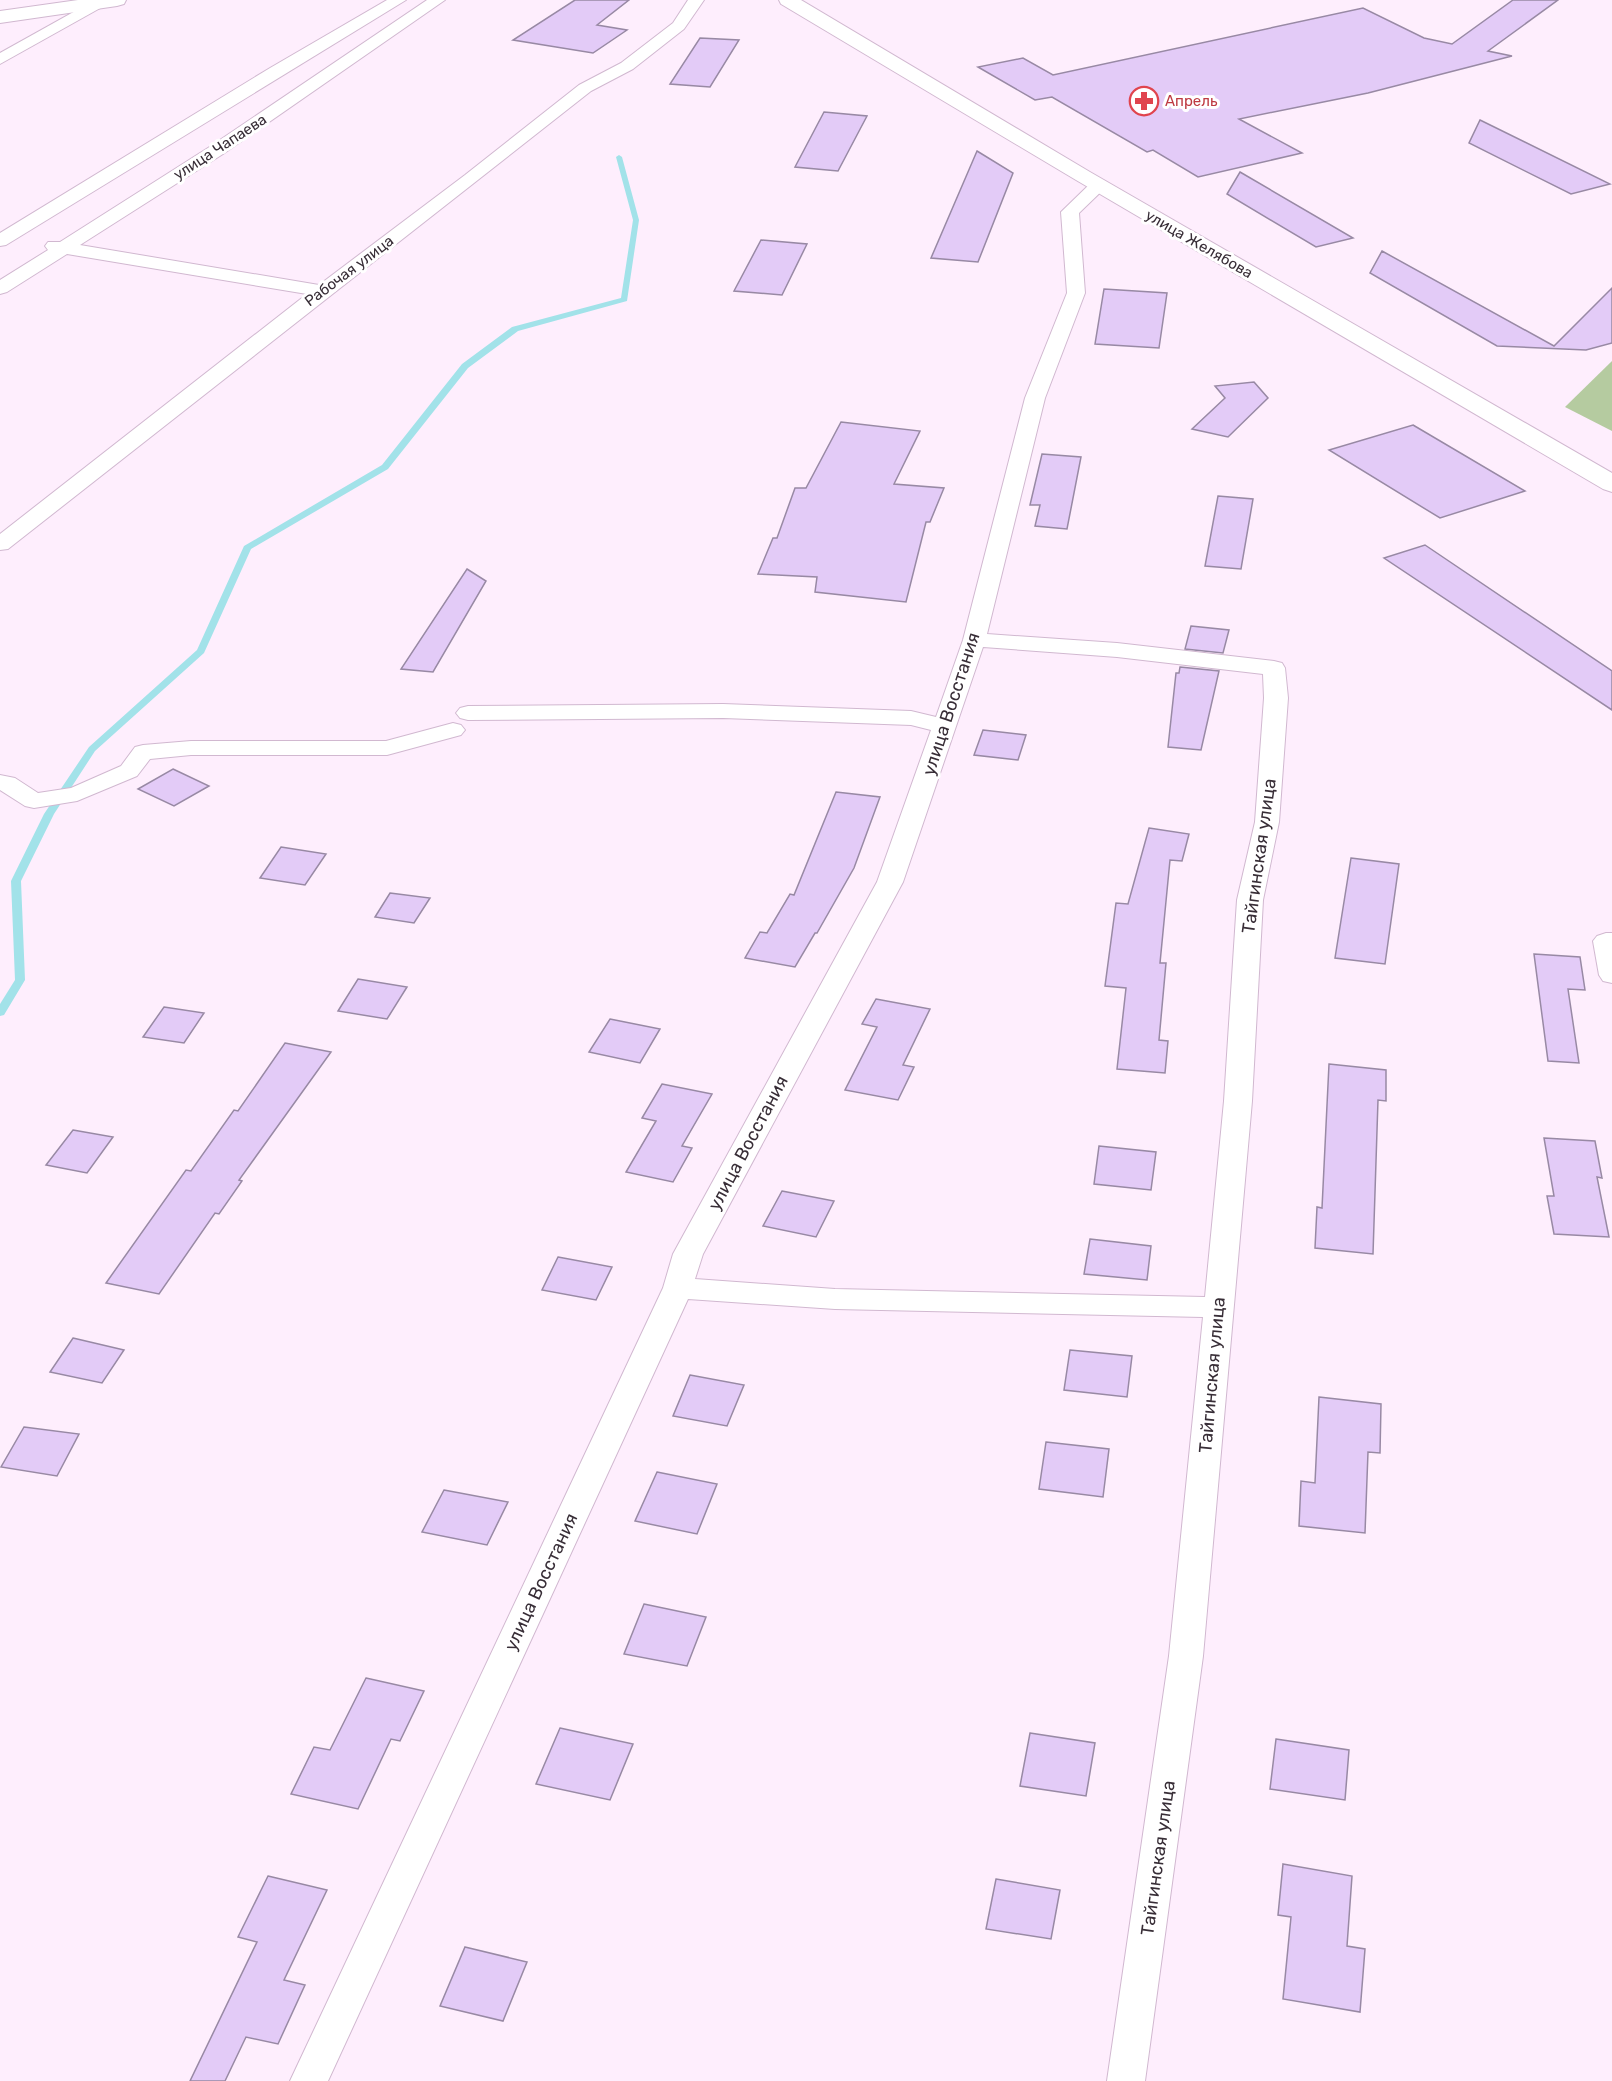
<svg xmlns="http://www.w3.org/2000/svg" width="1612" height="2081" font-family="Rubik,sans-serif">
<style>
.green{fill:#b5cba0}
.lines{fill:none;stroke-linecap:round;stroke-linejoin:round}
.stream{fill:#a2e2e9;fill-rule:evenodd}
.building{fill:#e3cbf7;stroke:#9889a4;stroke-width:1.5}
.minor-casing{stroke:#d1b8d0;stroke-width:2}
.tertiary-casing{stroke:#d1b8d0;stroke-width:2}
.minor{fill:#fff;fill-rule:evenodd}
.tertiary{fill:#fff;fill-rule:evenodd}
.labels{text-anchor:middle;stroke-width:6;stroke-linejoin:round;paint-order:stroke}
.far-health-label{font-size:15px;fill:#be3a42;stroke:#fff;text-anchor:start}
.far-street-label{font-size:15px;fill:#382e37;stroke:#fff}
.street-label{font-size:18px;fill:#382e37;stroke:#fff}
</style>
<rect width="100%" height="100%" fill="#feeefd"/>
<!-- green -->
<path class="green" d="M 1612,361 L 1612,431 L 1565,407 Z"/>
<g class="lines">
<!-- stream -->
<path class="stream" d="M 619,155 L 622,157 L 639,220 L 627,301 L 518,331 L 468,368 L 388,469 L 251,549 L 204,653 L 95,751 L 54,814 L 21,881 L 25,980 L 4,1015 L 0,1016 L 0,1004 L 15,980 L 11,881 L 44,814 L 89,747 L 197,650 L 244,546 L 382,465 L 462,364 L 512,327 L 621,298 L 633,220 L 616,157 Z"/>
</g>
<!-- building -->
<g class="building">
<path d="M 575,0 L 629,0 L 597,25 L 627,30 L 593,53 L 513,40 Z"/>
<path d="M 1513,0 L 1558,0 L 1488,51 L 1512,56 L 1368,93 L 1239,119 L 1302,153 L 1198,177 L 1153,150 L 1147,152 L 1052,97 L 1035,100 L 978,67 L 1023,58 L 1053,75 L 1363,8 L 1424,38 L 1452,44 Z"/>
<path d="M 700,38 L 739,40 L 710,87 L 670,84 Z"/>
<path d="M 824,112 L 867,116 L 838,171 L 795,167 Z"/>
<path d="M 1480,120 L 1610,184 L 1571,194 L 1469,143 Z"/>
<path d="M 977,151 L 1013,173 L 978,262 L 931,258 Z"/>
<path d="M 1240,172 L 1353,238 L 1316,247 L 1227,194 Z"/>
<path d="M 761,240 L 807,244 L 782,295 L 734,291 Z"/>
<path d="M 1382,251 L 1554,346 L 1612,288 L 1612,343 L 1586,350 L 1497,346 L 1370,273 Z"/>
<path d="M 1104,289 L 1167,293 L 1159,348 L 1095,344 Z"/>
<path d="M 1254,382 L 1268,398 L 1228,437 L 1192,429 L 1225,398 L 1215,386 Z"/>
<path d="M 841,422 L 920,431 L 894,484 L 944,488 L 930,522 L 926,522 L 906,602 L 815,592 L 817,577 L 758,574 L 773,538 L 777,538 L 795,488 L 806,488 Z"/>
<path d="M 1413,425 L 1525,491 L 1440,518 L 1329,450 Z"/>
<path d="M 1042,454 L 1081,457 L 1067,529 L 1035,526 L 1040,505 L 1030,505 Z"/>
<path d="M 1218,496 L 1253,499 L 1241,569 L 1205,566 Z"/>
<path d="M 1425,545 L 1612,671 L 1612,710 L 1384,558 Z"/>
<path d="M 467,569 L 486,581 L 433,672 L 401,669 Z"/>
<path d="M 1191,626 L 1229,630 L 1223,653 L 1185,649 Z"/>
<path d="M 1180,667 L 1219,671 L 1201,750 L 1168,747 L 1176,673 L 1179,673 Z"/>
<path d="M 983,730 L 1026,735 L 1018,760 L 974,755 Z"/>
<path d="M 173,769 L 209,786 L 174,806 L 138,789 Z"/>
<path d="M 836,792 L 880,797 L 854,868 L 817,933 L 815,933 L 795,967 L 745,958 L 760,932 L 767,933 L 790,894 L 794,895 Z"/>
<path d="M 1149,828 L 1189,834 L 1182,861 L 1170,860 L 1160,963 L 1166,963 L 1159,1040 L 1168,1041 L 1165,1073 L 1117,1069 L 1126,988 L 1105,986 L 1116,903 L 1128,904 Z"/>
<path d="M 281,847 L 326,854 L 305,885 L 260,878 Z"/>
<path d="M 1351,858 L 1399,864 L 1385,964 L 1335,958 Z"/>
<path d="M 390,893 L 430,898 L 414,923 L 375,917 Z"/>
<path d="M 1534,954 L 1580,957 L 1585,990 L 1568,989 L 1579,1063 L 1548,1061 Z"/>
<path d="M 358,979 L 407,987 L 387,1019 L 338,1011 Z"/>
<path d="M 876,999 L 930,1009 L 903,1065 L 914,1067 L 898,1100 L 845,1090 L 877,1027 L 862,1024 Z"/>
<path d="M 164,1007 L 204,1013 L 184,1043 L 143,1037 Z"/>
<path d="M 610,1019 L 660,1029 L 640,1063 L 589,1052 Z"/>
<path d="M 285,1043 L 331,1052 L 239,1180 L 242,1181 L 219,1214 L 215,1213 L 159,1294 L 106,1283 L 186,1170 L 191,1171 L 234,1110 L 238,1111 Z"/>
<path d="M 1329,1064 L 1386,1070 L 1386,1101 L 1378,1100 L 1373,1254 L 1315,1248 L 1317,1207 L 1322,1208 Z"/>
<path d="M 662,1084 L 712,1094 L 682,1146 L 692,1148 L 673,1182 L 626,1172 L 656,1121 L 642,1118 Z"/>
<path d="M 73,1130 L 113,1137 L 87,1173 L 46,1165 Z"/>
<path d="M 1544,1138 L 1595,1141 L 1602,1178 L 1597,1177 L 1609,1237 L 1554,1234 L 1547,1196 L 1554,1196 Z"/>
<path d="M 1099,1146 L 1156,1152 L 1151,1190 L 1094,1184 Z"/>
<path d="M 782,1191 L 834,1201 L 816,1237 L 763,1226 Z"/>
<path d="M 1090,1239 L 1151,1246 L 1147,1280 L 1084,1274 Z"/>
<path d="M 558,1257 L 612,1267 L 596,1300 L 542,1290 Z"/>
<path d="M 73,1338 L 124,1350 L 102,1383 L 50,1372 Z"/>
<path d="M 1070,1350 L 1132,1356 L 1127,1397 L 1064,1390 Z"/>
<path d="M 690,1375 L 744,1385 L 727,1426 L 673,1416 Z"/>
<path d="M 1319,1397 L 1381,1404 L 1380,1453 L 1368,1452 L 1365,1533 L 1299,1526 L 1301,1481 L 1315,1483 Z"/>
<path d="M 24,1427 L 79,1434 L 57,1476 L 1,1467 Z"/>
<path d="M 1046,1442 L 1109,1449 L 1103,1497 L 1039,1489 Z"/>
<path d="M 657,1472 L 717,1484 L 697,1534 L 635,1521 Z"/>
<path d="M 444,1490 L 508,1502 L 487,1545 L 422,1532 Z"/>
<path d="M 644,1604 L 706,1617 L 687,1666 L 624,1654 Z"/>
<path d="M 366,1678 L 424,1691 L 400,1741 L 391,1739 L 358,1809 L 291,1794 L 314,1747 L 330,1750 Z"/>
<path d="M 560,1728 L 633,1744 L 610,1800 L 536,1784 Z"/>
<path d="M 1030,1733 L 1095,1743 L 1086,1796 L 1020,1786 Z"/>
<path d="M 1276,1739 L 1349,1750 L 1345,1800 L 1270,1789 Z"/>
<path d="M 1283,1864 L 1352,1876 L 1347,1946 L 1365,1949 L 1360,2012 L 1283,1999 L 1291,1917 L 1278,1915 Z"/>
<path d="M 268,1876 L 327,1890 L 284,1980 L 305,1985 L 278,2044 L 246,2037 L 225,2081 L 190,2081 L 257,1942 L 238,1937 Z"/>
<path d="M 996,1879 L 1060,1890 L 1051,1939 L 986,1929 Z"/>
<path d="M 465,1947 L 527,1962 L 503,2021 L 440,2006 Z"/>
</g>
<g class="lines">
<!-- minor casing -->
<g class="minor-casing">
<g id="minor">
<path d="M 95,0 L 109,0 L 111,2 L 0,64 L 0,53 Z"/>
<path d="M 387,0 L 406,0 L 6,245 L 0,246 L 0,233 L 270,68 Z"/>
<path d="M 427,0 L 445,0 L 223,154 L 80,245 L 319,285 L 465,175 L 579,85 L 621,63 L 673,23 L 688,0 L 704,0 L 684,29 L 633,69 L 591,91 L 8,549 L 0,550 L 0,534 L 307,294 L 67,254 L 7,292 L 0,294 L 0,280 L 48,250 L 45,246 L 48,242 L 60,242 L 211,146 Z"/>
<path d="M 1099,180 L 1105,181 L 1108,185 L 1079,213 L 1085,293 L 1045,398 L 987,634 L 1117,643 L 1274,661 L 1282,663 L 1285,668 L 1288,698 L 1279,822 L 1263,900 L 1252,1101 L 1203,1656 L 1145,2081 L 1107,2081 L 1169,1656 L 1203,1317 L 835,1309 L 688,1299 L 328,2081 L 290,2081 L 663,1288 L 673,1254 L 877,882 L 931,730 L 911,725 L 723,718 L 468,720 L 460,718 L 456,713 L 460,708 L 468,706 L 723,704 L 911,711 L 936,717 L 963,640 L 1025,398 L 1067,293 L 1061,212 L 1093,181 ZM 983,647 L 1117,657 L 1263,674 L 1264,698 L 1255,822 L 1237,900 L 1224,1101 L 1205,1297 L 835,1289 L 695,1279 L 703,1254 L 903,882 Z"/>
<path d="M 453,723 L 461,725 L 465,730 L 461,735 L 387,755 L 191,755 L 150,759 L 137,776 L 77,801 L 34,808 L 25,806 L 0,790 L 0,775 L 15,778 L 38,793 L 71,788 L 121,766 L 135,747 L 143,745 L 191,741 L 386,741 Z"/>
<path d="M 1606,933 L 1612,933 L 1612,983 L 1603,981 L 1599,975 L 1593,941 L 1597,936 Z"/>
</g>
</g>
<!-- tertiary casing -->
<g class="tertiary-casing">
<g id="tertiary">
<path d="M 78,0 L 126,0 L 124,4 L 117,6 L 0,23 L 0,11 Z"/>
<path d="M 779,0 L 801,0 L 1090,172 L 1612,473 L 1612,492 L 1603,489 L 1076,180 L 781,4 Z"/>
</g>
</g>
<!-- minor -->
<use href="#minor" class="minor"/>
<!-- tertiary -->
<use href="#tertiary" class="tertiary"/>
</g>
<!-- icons -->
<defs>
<g id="pharmacy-ring" transform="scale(1.5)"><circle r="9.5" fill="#fff" stroke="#e0444e" stroke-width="1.5"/><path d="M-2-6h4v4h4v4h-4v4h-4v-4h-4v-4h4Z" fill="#e0444e"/></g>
</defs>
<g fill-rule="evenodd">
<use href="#pharmacy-ring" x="1144" y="101"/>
</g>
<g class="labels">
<!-- far-health labels -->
<g class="far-health-label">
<text x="1165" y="106">Апрель</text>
</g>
<!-- far-street labels -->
<g class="far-street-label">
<text transform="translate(220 147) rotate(-33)" y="5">улица Чапаева</text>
<text transform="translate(1199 244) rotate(30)" y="5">улица Желябова</text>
<text transform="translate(349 271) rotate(-37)" y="5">Рабочая улица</text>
</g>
<!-- street labels -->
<g class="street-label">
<text transform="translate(951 704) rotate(-72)" y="6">улица Восстания</text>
<text transform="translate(1259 856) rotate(-82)" y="6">Тайгинская улица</text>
<text transform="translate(748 1143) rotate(-62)" y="6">улица Восстания</text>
<text transform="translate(1212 1375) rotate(-85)" y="6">Тайгинская улица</text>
<text transform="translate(541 1582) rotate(-65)" y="6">улица Восстания</text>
<text transform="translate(1158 1858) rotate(-82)" y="6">Тайгинская улица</text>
</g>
</g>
</svg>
